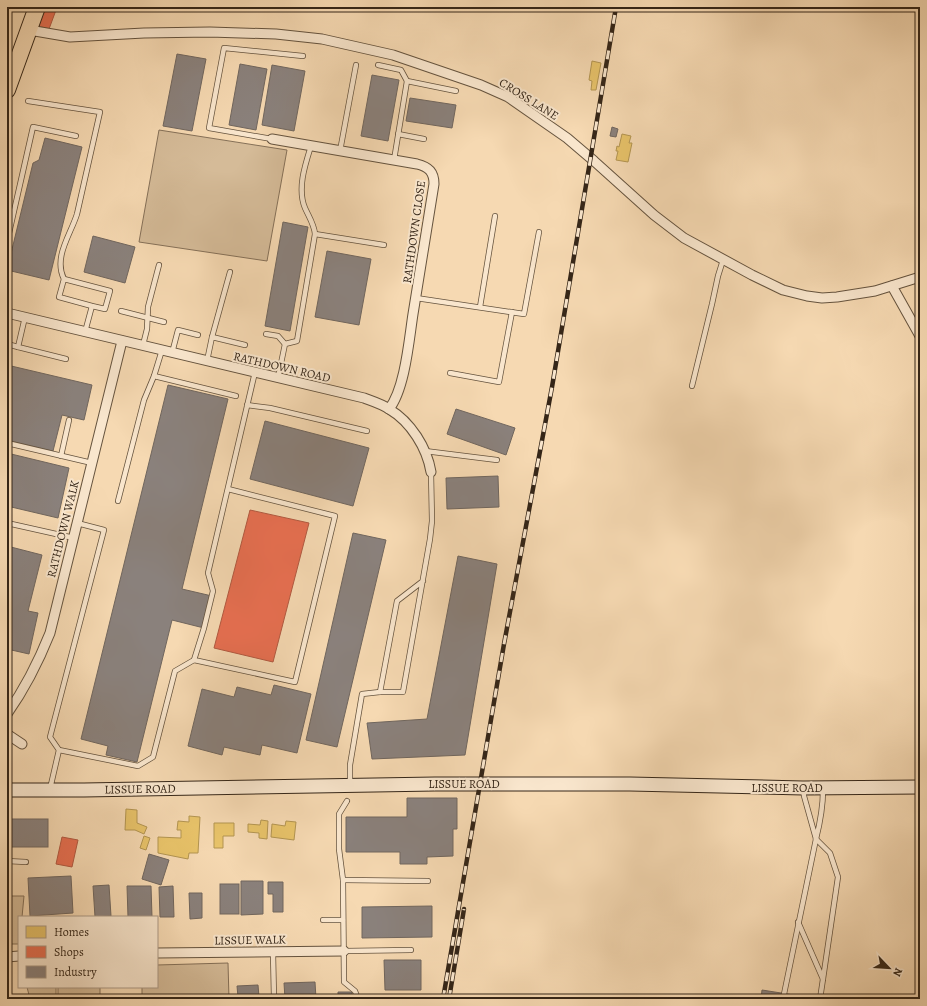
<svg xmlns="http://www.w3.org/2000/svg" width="927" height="1006" font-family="Alegreya,serif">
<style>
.green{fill:#d5bb98;stroke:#857058}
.homes{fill:#e9c46a;stroke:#b39551}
.shops{fill:#e76f51;stroke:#b25940}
.industry{fill:#8a817c;stroke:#70665e}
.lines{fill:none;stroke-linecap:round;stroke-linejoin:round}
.lane-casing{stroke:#65533e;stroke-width:6}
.street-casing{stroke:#65533e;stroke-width:11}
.secondary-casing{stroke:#352618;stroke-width:15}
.highway-casing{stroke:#352618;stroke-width:18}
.lane{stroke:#f9e6cd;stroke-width:4.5}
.street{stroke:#f9e6cd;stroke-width:9}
.secondary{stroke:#f9e6cd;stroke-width:13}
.highway{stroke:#f6d9b2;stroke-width:16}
.rail-casing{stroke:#352618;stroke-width:4.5}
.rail{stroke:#f9e6cd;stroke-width:3;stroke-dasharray:9;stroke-linecap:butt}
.labels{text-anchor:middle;stroke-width:4;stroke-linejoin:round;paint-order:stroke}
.street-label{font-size:12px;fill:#352618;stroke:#f9e6cd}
</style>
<rect width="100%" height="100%" fill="#f6d9b2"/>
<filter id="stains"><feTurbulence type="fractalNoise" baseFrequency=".005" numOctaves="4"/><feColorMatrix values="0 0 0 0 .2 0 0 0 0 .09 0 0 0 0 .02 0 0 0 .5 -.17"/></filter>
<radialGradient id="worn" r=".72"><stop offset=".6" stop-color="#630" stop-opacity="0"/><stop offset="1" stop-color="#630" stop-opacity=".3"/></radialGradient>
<!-- green -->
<g class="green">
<path d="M 159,130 L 287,150 L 267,261 L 139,242 Z"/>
<path d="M 7,896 L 24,896 L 22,917 L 19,917 L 19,944 L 7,944 Z"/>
<path d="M 228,963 L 229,999 L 142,999 L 142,987 L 157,987 L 157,965 Z"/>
<path d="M 27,987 L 56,987 L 56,999 L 30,999 Z"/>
<rect x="58" y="987" width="42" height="12"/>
</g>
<!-- homes -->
<g class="homes">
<path d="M 592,61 L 601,63 L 596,90 L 591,90 L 592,81 L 589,80 Z"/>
<path d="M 622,134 L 631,136 L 629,143 L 632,143 L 628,162 L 616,160 L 618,151 L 616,151 L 617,146 L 619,147 Z"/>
<path d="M 126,809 L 137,810 L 137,823 L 147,827 L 144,834 L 135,830 L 125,830 Z"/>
<path d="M 189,816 L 200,817 L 198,853 L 189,853 L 188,859 L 158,853 L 158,837 L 181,838 L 181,830 L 177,830 L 178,821 L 189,822 Z"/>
<path d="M 261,820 L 268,821 L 267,839 L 259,838 L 259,833 L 248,832 L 248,824 L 260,825 Z"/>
<path d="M 286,821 L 296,822 L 294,840 L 271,837 L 272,824 L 285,826 Z"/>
<path d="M 214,823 L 234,823 L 234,836 L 223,836 L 223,848 L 214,848 Z"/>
<path d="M 144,836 L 150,838 L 146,850 L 140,848 Z"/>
</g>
<!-- shops -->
<g class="shops">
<path d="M 45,7 L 56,10 L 49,29 L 38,26 Z"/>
<path d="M 250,510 L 309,523 L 273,662 L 214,648 Z"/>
<path d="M 62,837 L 78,840 L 72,867 L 56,864 Z"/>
</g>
<!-- industry -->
<g class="industry">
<path d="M 177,54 L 206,59 L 192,131 L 163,126 Z"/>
<path d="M 240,64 L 267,69 L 256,130 L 229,125 Z"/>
<path d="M 272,65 L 305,71 L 294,131 L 262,125 Z"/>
<path d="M 372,75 L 399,80 L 388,141 L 361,136 Z"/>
<path d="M 410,98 L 456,105 L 452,128 L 406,121 Z"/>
<path d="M 612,127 L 618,129 L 616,137 L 610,136 Z"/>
<path d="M 45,138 L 82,147 L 49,280 L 7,270 L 33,163 L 39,160 Z"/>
<path d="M 283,222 L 308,227 L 290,331 L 265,326 Z"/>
<path d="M 93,236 L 135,247 L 125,283 L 84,272 Z"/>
<path d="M 327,251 L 371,259 L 359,325 L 315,317 Z"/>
<path d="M 7,365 L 92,385 L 84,420 L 62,415 L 53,451 L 7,440 Z"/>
<path d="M 168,385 L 228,399 L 182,589 L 212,596 L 204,628 L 172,620 L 137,762 L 106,755 L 108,746 L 81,739 Z"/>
<path d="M 456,409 L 515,428 L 506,455 L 447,434 Z"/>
<path d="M 265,421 L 369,448 L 353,506 L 250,479 Z"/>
<path d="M 7,453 L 69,468 L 58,518 L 7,506 Z"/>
<path d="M 498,476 L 499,507 L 447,509 L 446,478 Z"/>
<path d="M 353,533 L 386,540 L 337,747 L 306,740 Z"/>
<path d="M 7,546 L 42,555 L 28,611 L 38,613 L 29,654 L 7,649 Z"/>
<path d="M 458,556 L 497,564 L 465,755 L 372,759 L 367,723 L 427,719 Z"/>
<path d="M 274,685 L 311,694 L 297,753 L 262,745 L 260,755 L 224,747 L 222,755 L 188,746 L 202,689 L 234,697 L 237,687 L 271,695 Z"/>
<path d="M 407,798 L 457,798 L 457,829 L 453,829 L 453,856 L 427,857 L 427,864 L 400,864 L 400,852 L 346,852 L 346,817 L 407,817 Z"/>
<rect x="7" y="819" width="41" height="28"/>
<path d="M 149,854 L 169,860 L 161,885 L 142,879 Z"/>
<path d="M 71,876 L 73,913 L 30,916 L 28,878 Z"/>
<path d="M 241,881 L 263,881 L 263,914 L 241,915 Z"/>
<path d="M 268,882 L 283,882 L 283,912 L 273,912 L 273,894 L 268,894 Z"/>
<rect x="220" y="884" width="19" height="30"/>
<path d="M 109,885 L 111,916 L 95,917 L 93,886 Z"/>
<path d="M 127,886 L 151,886 L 152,917 L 128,917 Z"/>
<path d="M 173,886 L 174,917 L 160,917 L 159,887 Z"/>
<path d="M 189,893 L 202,893 L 202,918 L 190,919 Z"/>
<path d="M 432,906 L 432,937 L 362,938 L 362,907 Z"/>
<path d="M 384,960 L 421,960 L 421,990 L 385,990 Z"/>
<path d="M 315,982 L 316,999 L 285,999 L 284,983 Z"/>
<path d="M 258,985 L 259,997 L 263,997 L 263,999 L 231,999 L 231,998 L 238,997 L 237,986 Z"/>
<path d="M 762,990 L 819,999 L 761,999 Z"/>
<path d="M 338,992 L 352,992 L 352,999 L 323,999 L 330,999 L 330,995 L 338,995 Z"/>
<path d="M 422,996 L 422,999 L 389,999 L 389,997 Z"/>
</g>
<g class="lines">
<!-- lane casing -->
<g class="lane-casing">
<g id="lane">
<path d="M 378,65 L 401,70 L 407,81"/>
<path d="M 28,101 L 100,112 L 77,214 C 71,234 53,257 64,279"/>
<path d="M 398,134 L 424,139"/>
<path d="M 272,139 L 209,128 L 224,48 L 303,56"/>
<path d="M 340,151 L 356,65"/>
<path d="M 394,160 L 407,81 L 456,91"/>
<path d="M 315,234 L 384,245"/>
<path d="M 7,242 L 33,127 L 76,136"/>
<path d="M 416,298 L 524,314 L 539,232"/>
<path d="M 480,307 L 495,216"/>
<path d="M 121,311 L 164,322"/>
<path d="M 25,317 L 18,347 L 66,359"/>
<path d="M 85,332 L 92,306 L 59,297 L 64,279 L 110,291 L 105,309 L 92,306"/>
<path d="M 266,334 L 278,336 L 285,344"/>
<path d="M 212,337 L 230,272"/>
<path d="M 7,344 L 18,347"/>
<path d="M 143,345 L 147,329 L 148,307 L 159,265"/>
<path d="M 172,353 L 178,330 L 198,335"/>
<path d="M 207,361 L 212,337 L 245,345"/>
<path d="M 450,373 L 499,382 L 512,312"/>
<path d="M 154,376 L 162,350"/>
<path d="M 278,378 L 285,344 L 297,341 L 315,234 C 314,224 309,217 305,208 C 297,189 305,165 311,146"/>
<path d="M 692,386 L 712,304 L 718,276 L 723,260"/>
<path d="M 247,405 L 270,408 L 367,431"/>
<path d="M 7,443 L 92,463"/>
<path d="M 425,451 L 497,460"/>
<path d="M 61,456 L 69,420"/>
<path d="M 228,489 L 335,516 L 295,682 L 194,660 L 204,628 L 213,591 L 208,573 L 255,372"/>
<path d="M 118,501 L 144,400 L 154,376 L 236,396"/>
<path d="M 7,523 L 74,538"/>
<path d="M 423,581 L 397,601 L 380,692 L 403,692 L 430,539 L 432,521 L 431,472"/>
<path d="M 59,750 L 138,766 L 153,757 L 175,671 L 194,660"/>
<path d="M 350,785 L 350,765 L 362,694 L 380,692"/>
<path d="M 50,789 L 59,750 L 50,737 L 104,530 L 77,523"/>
<path d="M 803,789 L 804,796 L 816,839 C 820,823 823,807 823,790"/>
<path d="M 347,801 L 339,814 L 339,849 L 343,880 L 344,982 L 355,991 L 358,999"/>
<path d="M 7,861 L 26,862"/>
<path d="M 343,880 L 428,881"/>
<path d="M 323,920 L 343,920"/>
<path d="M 798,922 L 823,979 L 838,877 L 830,853 L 816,839"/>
<path d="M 344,951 L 411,950"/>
<path d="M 273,952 L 274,999"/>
<path d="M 783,999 L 816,839"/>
<path d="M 820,999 L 823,979"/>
</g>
</g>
<!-- street casing -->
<g class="street-casing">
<g id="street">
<path d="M 29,30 L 70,37 L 144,33 L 210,32 L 276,34 L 322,39 L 393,55 L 481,85 L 508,97 L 567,138 L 594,161 L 654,215 L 684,238 L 752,275 L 783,290 L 807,296 L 822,298 L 837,297 L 875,291 L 920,277"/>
<path d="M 272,139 L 417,164 C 429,167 434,172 434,184 C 427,227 420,271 413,314 C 409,340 405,389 389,409"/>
<path d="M 892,286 L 920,336"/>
<path d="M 7,313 L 364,398 C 372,401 382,404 389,409 C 411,422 427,448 431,472"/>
<path d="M 7,714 C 26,687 38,663 50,633 L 122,341"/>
<path d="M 7,734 L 22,744"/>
<path d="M 157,953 L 344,951"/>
<path d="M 7,957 L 19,956"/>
</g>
</g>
<!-- secondary casing -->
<g class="secondary-casing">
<path id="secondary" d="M 7,790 L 84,790 L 435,784 L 630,784 L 803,788 L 920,787"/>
</g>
<!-- highway casing -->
<g class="highway-casing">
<path id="highway" d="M 7,90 L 37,7"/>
</g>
<!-- lane -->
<use href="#lane" class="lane"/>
<!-- street -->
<use href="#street" class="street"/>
<!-- secondary -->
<use href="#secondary" class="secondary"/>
<!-- highway -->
<use href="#highway" class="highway"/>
<!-- rail casing -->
<g class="rail-casing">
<g id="rail">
<path d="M 443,999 L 504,644 L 552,387 L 616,7"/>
<path d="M 449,999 L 464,909"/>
</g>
</g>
<!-- rail -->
<use href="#rail" class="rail"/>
</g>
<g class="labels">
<!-- street labels -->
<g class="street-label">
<text transform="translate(529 99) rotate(32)" y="4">CROSS LANE</text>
<text transform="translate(414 232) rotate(-82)" y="4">RATHDOWN CLOSE</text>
<text transform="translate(282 367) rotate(13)" y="4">RATHDOWN ROAD</text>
<text transform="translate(63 529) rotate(-76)" y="4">RATHDOWN WALK</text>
<text x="464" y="788">LISSUE ROAD</text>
<text x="787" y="792">LISSUE ROAD</text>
<text transform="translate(140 789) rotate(-1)" y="4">LISSUE ROAD</text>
<text transform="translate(250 940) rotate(-1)" y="4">LISSUE WALK</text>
</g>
</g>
<!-- margin -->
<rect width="927" height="1006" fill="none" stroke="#f6d9b2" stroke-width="24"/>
<rect x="8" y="8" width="911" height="990" fill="none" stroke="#352618" stroke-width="2"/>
<rect x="12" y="12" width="903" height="982" fill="none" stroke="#352618"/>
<!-- legend -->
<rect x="18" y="916" width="140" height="72" fill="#f9e6cd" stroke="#ab9985"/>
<rect x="26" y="926" width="20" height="12" fill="#e9c46a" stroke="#ab9985"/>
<text x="54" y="936" font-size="12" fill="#352618">Homes</text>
<rect x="26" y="946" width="20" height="12" fill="#e76f51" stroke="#ab9985"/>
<text x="54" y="956" font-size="12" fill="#352618">Shops</text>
<rect x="26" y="966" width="20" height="12" fill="#8a817c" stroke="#ab9985"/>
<text x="54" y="976" font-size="12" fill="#352618">Industry</text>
<!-- north arrow -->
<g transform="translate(889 968) rotate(115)" stroke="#f9e6cd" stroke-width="3" paint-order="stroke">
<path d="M0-3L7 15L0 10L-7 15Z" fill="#352618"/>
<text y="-6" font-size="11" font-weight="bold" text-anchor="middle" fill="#352618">N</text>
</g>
<rect width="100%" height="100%" filter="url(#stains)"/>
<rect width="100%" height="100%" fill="url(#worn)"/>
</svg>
